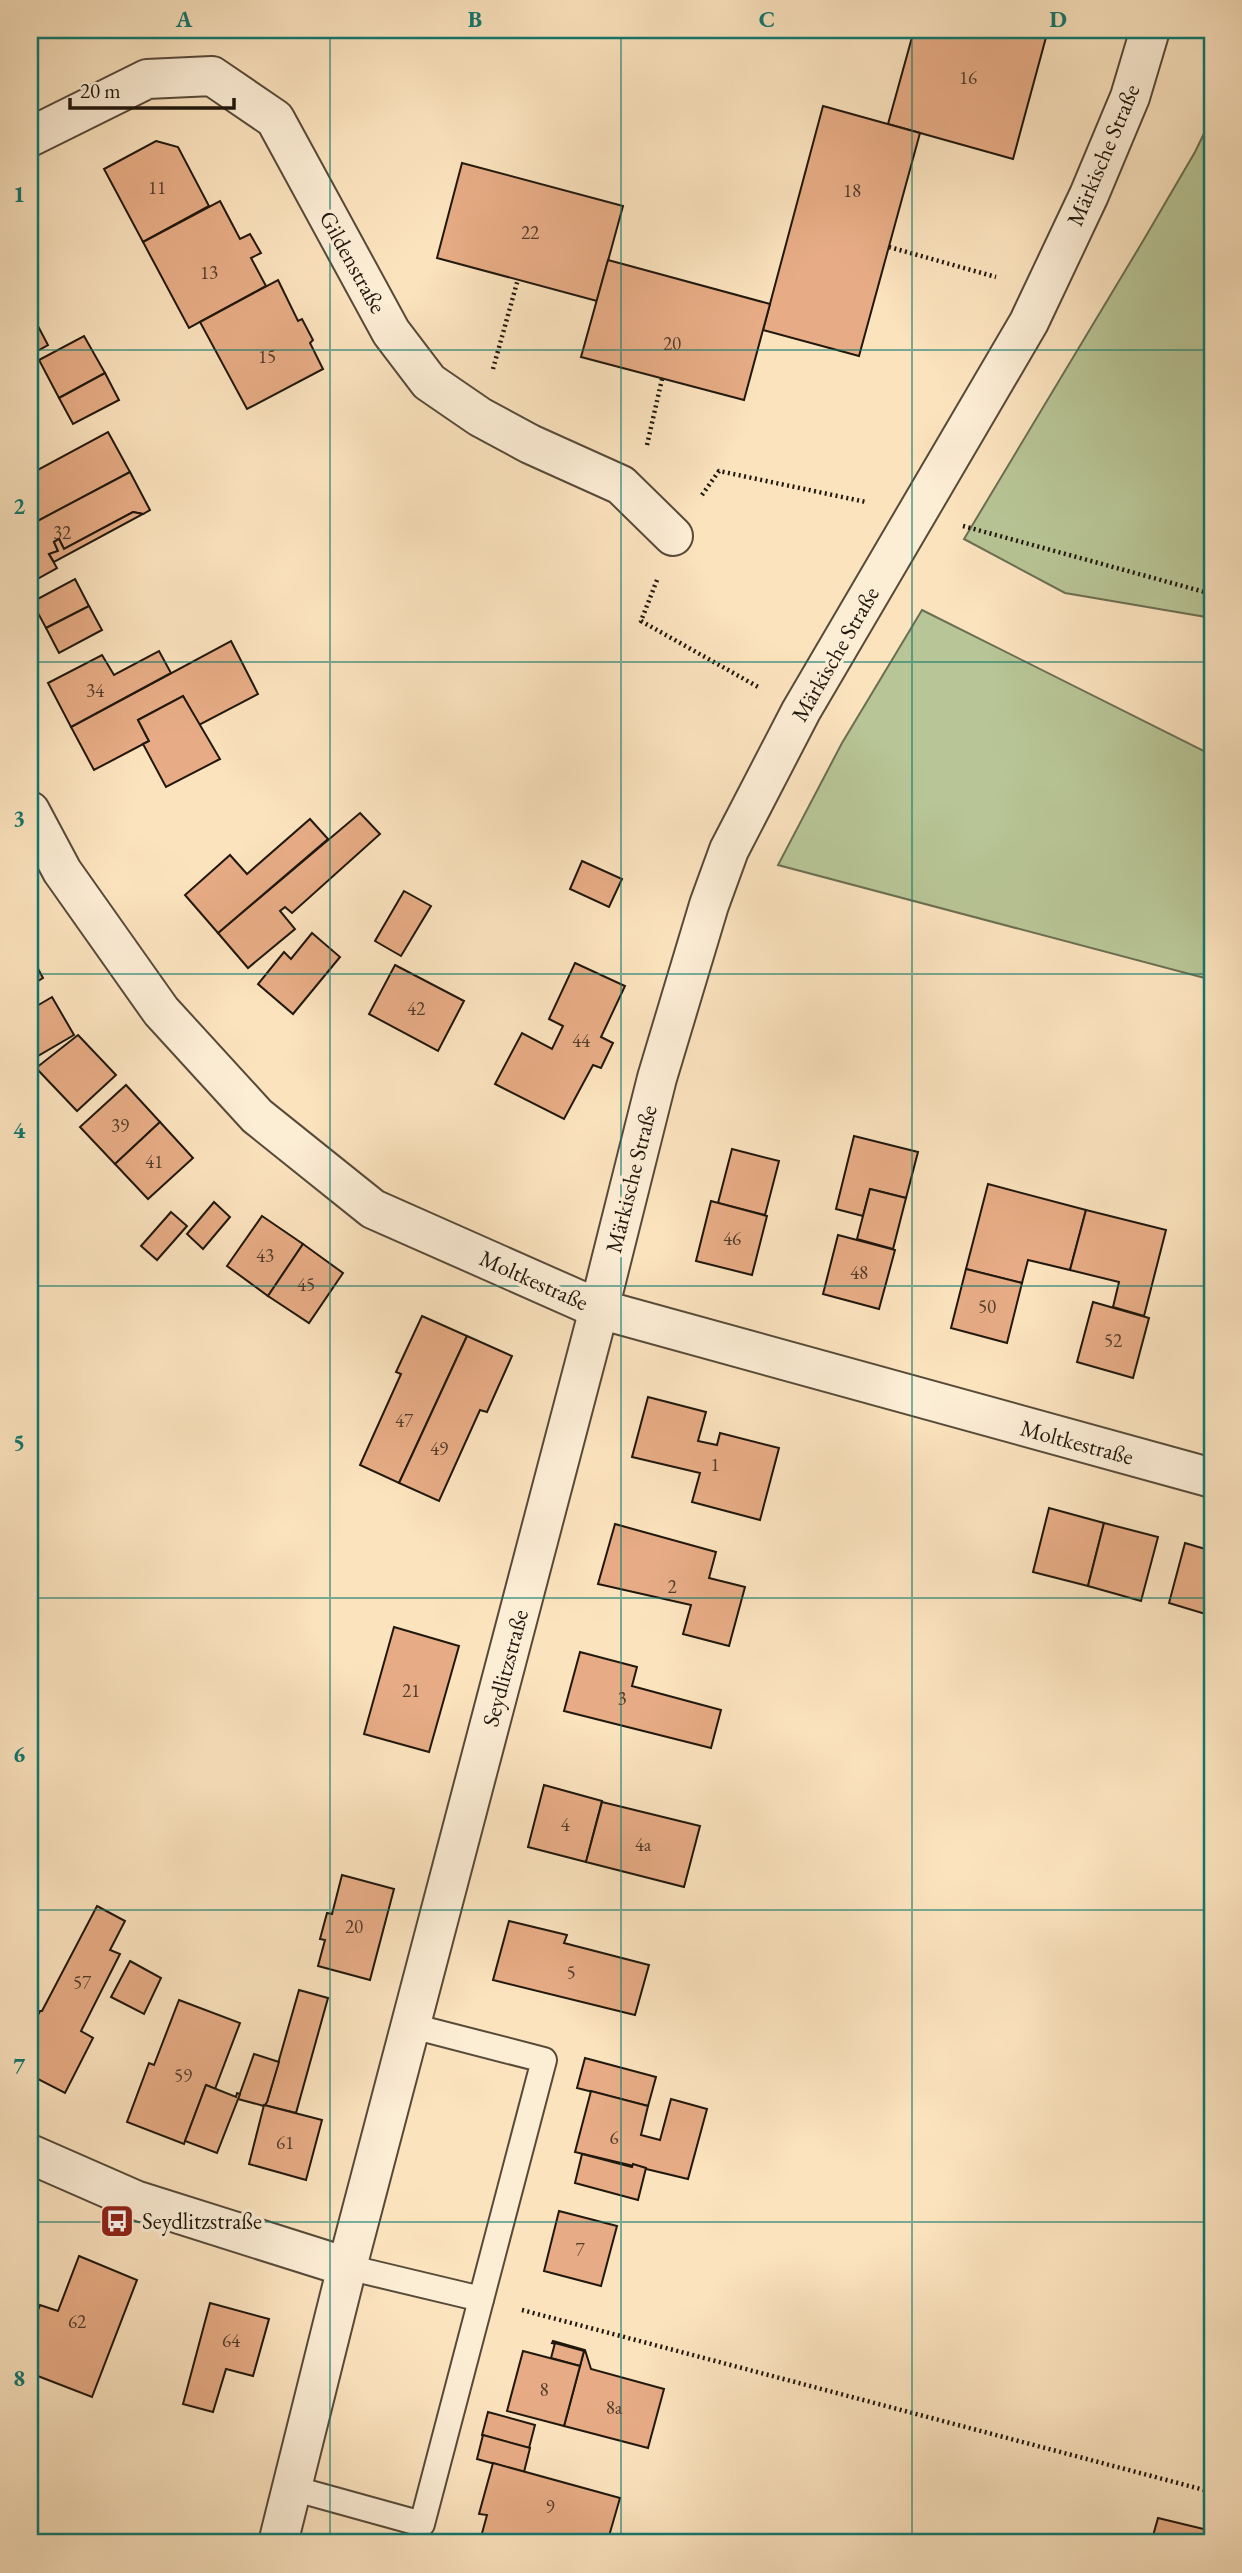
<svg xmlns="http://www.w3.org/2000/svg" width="1242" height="2573" font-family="'EB Garamond',serif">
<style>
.green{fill:#b8c596;stroke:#6c6e52;stroke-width:2}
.building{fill:#e7ac85;stroke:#20170d;stroke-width:2}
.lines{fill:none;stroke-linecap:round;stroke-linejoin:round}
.lane-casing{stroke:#574a39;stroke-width:28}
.street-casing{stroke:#574a39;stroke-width:42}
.path{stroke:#20170d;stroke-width:4.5;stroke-dasharray:2 3.5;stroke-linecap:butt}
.lane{stroke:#fcedd5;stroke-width:24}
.street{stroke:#fcedd5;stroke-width:38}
.grid{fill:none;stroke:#0f766e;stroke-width:2;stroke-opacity:0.55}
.labels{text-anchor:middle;stroke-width:7;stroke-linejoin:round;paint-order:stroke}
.number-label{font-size:19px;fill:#523c2b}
.street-label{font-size:23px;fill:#20170d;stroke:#fcedd5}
.poi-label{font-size:23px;fill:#20170d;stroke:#fcedd5;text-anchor:start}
.neatline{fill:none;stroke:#0f766e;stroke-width:2.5}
.grid-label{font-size:23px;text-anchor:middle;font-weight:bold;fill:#0f766e}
</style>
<rect width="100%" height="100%" fill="#fbe3be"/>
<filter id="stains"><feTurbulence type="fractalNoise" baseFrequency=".00286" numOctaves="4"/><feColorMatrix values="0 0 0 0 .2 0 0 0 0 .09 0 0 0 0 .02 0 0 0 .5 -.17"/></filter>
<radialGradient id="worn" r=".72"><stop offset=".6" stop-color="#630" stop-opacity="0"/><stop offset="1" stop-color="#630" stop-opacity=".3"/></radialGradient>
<!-- green -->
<g class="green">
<path d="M 1212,117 L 1212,618 L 1065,593 L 964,539 L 1143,241 L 1195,152 Z"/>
<path d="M 922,610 L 1212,755 L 1212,980 L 778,865 L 842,743 Z"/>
</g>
<!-- building -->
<g class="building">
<path d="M 30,30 L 52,30 L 30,42 Z"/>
<path d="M 914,30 L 1048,30 L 1013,159 L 888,124 Z"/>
<path d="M 823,106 L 920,133 L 859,356 L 763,330 Z"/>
<path d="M 156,141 L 178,147 L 209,206 L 143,242 L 104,169 Z"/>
<path d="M 462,163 L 623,206 L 597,301 L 437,258 Z"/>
<path d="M 220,201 L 240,239 L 250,234 L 261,253 L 251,258 L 266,286 L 189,328 L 143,242 Z"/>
<path d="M 608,260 L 770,304 L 744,400 L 581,357 Z"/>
<path d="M 278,280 L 298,321 L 302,319 L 313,340 L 310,343 L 323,369 L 247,409 L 200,322 Z"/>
<path d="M 30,311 L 48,345 L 30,355 Z"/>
<path d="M 84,336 L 105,373 L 59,398 L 39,360 Z"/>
<path d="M 105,373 L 119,400 L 73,424 L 59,398 Z"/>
<path d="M 108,432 L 130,472 L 30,525 L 30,474 Z"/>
<path d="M 130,472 L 150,510 L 143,514 L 133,512 L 64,549 L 59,539 L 54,542 L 58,551 L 49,554 L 57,568 L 30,583 L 30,525 Z"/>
<path d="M 133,512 L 143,514 L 54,562 L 49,554 L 58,551 L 54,542 L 59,539 L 64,549 Z"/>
<path d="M 75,579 L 89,606 L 46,628 L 32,602 Z"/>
<path d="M 89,606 L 102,630 L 59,653 L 46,628 Z"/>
<path d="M 231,641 L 258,694 L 199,725 L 183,696 L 138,720 L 149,741 L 94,770 L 71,727 Z"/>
<path d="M 159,651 L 171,673 L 71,727 L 48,683 L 102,655 L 114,675 Z"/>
<path d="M 183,696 L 220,759 L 166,787 L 143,744 L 149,741 L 138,720 Z"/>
<path d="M 360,813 L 380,834 L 292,913 L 285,907 L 280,911 L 295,929 L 248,968 L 218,933 Z"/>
<path d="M 310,819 L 328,839 L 218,933 L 185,895 L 230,855 L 247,874 Z"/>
<path d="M 582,861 L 622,879 L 609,907 L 570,889 Z"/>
<path d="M 404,891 L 431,906 L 401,956 L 375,941 Z"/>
<path d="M 312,933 L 340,957 L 293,1014 L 258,984 L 284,952 L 291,959 Z"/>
<path d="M 30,954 L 43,978 L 30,986 Z"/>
<path d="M 575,963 L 625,986 L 601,1037 L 613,1043 L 601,1068 L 593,1065 L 564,1119 L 495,1084 L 522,1033 L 552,1049 L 563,1026 L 549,1019 Z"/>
<path d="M 395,965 L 464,1001 L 438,1051 L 369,1014 Z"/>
<path d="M 52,997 L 74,1035 L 36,1057 L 30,1045 L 30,1010 Z"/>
<path d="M 78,1035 L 116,1075 L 77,1111 L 36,1068 Z"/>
<path d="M 126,1085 L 160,1122 L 115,1164 L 80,1127 Z"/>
<path d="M 160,1122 L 193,1158 L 148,1199 L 115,1164 Z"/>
<path d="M 854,1136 L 918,1152 L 906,1198 L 870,1189 L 863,1216 L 836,1209 Z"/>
<path d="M 732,1149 L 779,1161 L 765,1215 L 718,1203 Z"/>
<path d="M 988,1184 L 1086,1210 L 1070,1270 L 1028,1260 L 1022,1283 L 966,1269 Z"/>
<path d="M 870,1189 L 906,1198 L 893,1249 L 857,1239 Z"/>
<path d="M 711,1201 L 767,1216 L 752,1275 L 696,1261 Z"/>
<path d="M 214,1202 L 230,1217 L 203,1249 L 187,1234 Z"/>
<path d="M 1086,1210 L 1166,1230 L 1144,1316 L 1113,1307 L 1119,1282 L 1070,1270 Z"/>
<path d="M 171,1212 L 187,1226 L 157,1260 L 141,1246 Z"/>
<path d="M 262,1216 L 303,1244 L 268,1296 L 227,1266 Z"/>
<path d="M 838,1235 L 895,1250 L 879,1309 L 823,1294 Z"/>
<path d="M 303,1244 L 343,1273 L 309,1323 L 268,1296 Z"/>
<path d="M 966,1269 L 1022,1283 L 1007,1343 L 951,1328 Z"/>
<path d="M 1093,1302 L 1149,1318 L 1133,1378 L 1077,1362 Z"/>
<path d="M 422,1316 L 467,1336 L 399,1483 L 360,1465 L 401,1374 L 396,1372 Z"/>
<path d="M 467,1336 L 512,1356 L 487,1412 L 480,1410 L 439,1501 L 399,1483 Z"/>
<path d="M 1212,1366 L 1212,1400 L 1204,1398 Z"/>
<path d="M 648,1397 L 706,1412 L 698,1441 L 717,1445 L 720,1433 L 779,1448 L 760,1520 L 692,1502 L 700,1473 L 632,1457 Z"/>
<path d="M 1049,1508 L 1104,1523 L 1088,1586 L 1033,1572 Z"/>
<path d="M 1104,1523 L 1158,1537 L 1141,1601 L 1088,1586 Z"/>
<path d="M 615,1524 L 716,1552 L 709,1578 L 745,1587 L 729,1646 L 683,1634 L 691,1605 L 598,1584 Z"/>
<path d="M 1185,1543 L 1212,1551 L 1212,1616 L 1169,1603 Z"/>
<path d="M 394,1627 L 459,1646 L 429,1752 L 364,1734 Z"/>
<path d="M 580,1652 L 637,1667 L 632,1686 L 721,1710 L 711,1748 L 564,1711 Z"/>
<path d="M 544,1785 L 602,1801 L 586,1862 L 528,1847 Z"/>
<path d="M 602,1802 L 700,1826 L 684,1887 L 586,1862 Z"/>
<path d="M 342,1875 L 394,1889 L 370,1980 L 318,1966 L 325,1940 L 320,1939 L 327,1913 L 332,1914 Z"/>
<path d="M 97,1906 L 125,1921 L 110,1950 L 120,1954 L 81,2031 L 93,2038 L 65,2093 L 30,2075 L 30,2031 L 40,2011 L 42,2011 Z"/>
<path d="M 509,1921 L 567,1935 L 564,1943 L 649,1965 L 635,2015 L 493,1980 Z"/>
<path d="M 130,1961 L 161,1978 L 144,2014 L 111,1997 Z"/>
<path d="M 299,1990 L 328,1998 L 296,2113 L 264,2105 L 267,2102 Z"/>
<path d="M 179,2000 L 240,2023 L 215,2089 L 206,2085 L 184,2144 L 127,2122 L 149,2063 L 154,2065 Z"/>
<path d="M 254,2054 L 279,2062 L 267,2102 L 264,2106 L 238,2099 Z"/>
<path d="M 585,2058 L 656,2077 L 648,2106 L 577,2088 Z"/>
<path d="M 206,2085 L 236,2097 L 237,2093 L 240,2094 L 217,2153 L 185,2141 Z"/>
<path d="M 591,2091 L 648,2106 L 641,2135 L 660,2140 L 671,2099 L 707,2109 L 688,2179 L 575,2152 Z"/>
<path d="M 264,2105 L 322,2120 L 306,2180 L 249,2164 Z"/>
<path d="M 582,2154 L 632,2167 L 633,2164 L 646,2168 L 638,2200 L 575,2183 Z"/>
<path d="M 559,2211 L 617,2226 L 601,2286 L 544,2271 Z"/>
<path d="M 79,2256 L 137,2280 L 92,2397 L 30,2373 L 30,2331 L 40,2305 L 58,2311 Z"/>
<path d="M 210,2303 L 269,2319 L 253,2376 L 226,2369 L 213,2412 L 183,2404 Z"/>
<path d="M 553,2341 L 585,2350 L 591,2369 L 664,2389 L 648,2448 L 564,2426 L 584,2351 L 552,2343 Z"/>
<path d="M 555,2343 L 584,2351 L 580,2366 L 551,2358 Z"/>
<path d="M 523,2351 L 580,2366 L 564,2426 L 507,2411 Z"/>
<path d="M 488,2412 L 535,2425 L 529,2448 L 482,2435 Z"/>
<path d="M 483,2435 L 530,2448 L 524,2472 L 477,2459 Z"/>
<path d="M 493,2463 L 620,2498 L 607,2543 L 505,2543 L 481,2537 L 487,2515 L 479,2514 Z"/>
<path d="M 1158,2518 L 1212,2531 L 1212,2543 L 1151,2543 Z"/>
<path d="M 481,2537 L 505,2543 L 479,2543 Z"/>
</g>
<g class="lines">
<!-- lane casing -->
<g class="lane-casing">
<g id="lane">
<path d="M 347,2267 L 481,2299"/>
<path d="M 292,2488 L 422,2524 L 544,2060 L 412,2026"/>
</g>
</g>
<!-- street casing -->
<g class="street-casing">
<g id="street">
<path d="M 30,137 L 147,79 L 212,76 L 275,119 L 391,332 L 429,382 L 480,417 L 530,444 L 621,485 L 673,536"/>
<path d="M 30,811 L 62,871 L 161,1011 L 257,1116 L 373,1209 L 599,1309 L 1212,1478"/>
<path d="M 30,2154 L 135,2200 L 347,2267"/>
<path d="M 278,2543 L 347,2267 L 599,1309 L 657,1078 L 709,905 L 729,850 L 801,711 L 1029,322 L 1089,195 L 1130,97 L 1150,30"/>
</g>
</g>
<!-- path -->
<g class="path">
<path d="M 889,247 L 996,277"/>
<path d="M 493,369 L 518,279"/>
<path d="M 647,445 L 662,379"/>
<path d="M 702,495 L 719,471 L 866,502"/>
<path d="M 963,526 L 1212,594"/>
<path d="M 657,580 L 641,621 L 760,688"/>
<path d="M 522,2310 L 1212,2492"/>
</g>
<!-- lane -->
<use href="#lane" class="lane"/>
<!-- street -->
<use href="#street" class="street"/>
</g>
<!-- grid -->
<path class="grid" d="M 330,30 L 330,2543M 621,30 L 621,2543M 912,30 L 912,2543M 30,350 L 1212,350M 30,662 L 1212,662M 30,974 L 1212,974M 30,1286 L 1212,1286M 30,1598 L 1212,1598M 30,1910 L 1212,1910M 30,2222 L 1212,2222"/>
<!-- icons -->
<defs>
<g id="bus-square" transform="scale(1.75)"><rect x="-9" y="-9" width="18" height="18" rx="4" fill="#8f2418" stroke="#fcedd5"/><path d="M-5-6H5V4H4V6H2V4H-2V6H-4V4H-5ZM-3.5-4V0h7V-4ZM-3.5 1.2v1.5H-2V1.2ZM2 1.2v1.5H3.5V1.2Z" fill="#fff"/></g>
</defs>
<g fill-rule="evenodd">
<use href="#bus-square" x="117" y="2221"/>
</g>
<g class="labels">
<!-- number labels -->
<g class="number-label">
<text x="968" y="84">16</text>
<text x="157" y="194">11</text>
<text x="852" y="197">18</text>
<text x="530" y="239">22</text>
<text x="209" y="279">13</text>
<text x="672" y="350">20</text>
<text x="267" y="363">15</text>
<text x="62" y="539">32</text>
<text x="95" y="697">34</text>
<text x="416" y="1015">42</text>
<text x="581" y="1047">44</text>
<text x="120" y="1132">39</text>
<text x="154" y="1168">41</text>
<text x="732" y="1245">46</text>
<text x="265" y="1262">43</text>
<text x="859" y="1279">48</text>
<text x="306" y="1291">45</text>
<text x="987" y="1313">50</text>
<text x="1113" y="1347">52</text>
<text x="404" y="1427">47</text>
<text x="439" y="1455">49</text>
<text x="715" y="1471">1</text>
<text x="672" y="1593">2</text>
<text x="411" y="1697">21</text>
<text x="622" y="1705">3</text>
<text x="565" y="1831">4</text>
<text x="643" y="1851">4a</text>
<text x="354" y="1933">20</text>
<text x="571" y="1979">5</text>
<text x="82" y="1989">57</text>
<text x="183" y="2082">59</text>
<text x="614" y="2144">6</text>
<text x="285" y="2149">61</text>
<text x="580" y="2256">7</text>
<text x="77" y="2328">62</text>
<text x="231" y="2347">64</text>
<text x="544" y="2396">8</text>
<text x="614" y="2414">8a</text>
<text x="550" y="2513">9</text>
</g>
<!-- street labels -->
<g class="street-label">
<text transform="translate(1103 155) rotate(-67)" y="8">Märkische Straße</text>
<text transform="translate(353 262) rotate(61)" y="8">Gildenstraße</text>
<text transform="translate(835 654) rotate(-60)" y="8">Märkische Straße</text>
<text transform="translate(631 1179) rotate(-76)" y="8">Märkische Straße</text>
<text transform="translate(534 1280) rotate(24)" y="8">Moltkestraße</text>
<text transform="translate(1077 1442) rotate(15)" y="8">Moltkestraße</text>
<text transform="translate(505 1668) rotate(-75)" y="8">Seydlitzstraße</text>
</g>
<!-- poi labels -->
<g class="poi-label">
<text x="142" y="2229">Seydlitzstraße</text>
</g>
</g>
<!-- margin -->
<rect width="1242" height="2573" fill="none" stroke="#fbe3be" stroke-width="77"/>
<!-- scale -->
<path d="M70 98v10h164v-10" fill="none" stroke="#20170d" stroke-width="3.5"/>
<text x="80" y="98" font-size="21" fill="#20170d" stroke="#fcedd5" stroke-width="5" paint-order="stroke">20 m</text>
<rect x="38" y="38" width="1166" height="2496" class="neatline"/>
<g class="grid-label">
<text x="184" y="27">A</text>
<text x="475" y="27">B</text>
<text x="767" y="27">C</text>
<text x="1058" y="27">D</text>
<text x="19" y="202">1</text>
<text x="19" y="514">2</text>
<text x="19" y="826">3</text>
<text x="19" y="1138">4</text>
<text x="19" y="1450">5</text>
<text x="19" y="1762">6</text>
<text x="19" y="2074">7</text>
<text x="19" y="2386">8</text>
</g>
<rect width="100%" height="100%" filter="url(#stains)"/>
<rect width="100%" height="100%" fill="url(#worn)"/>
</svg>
